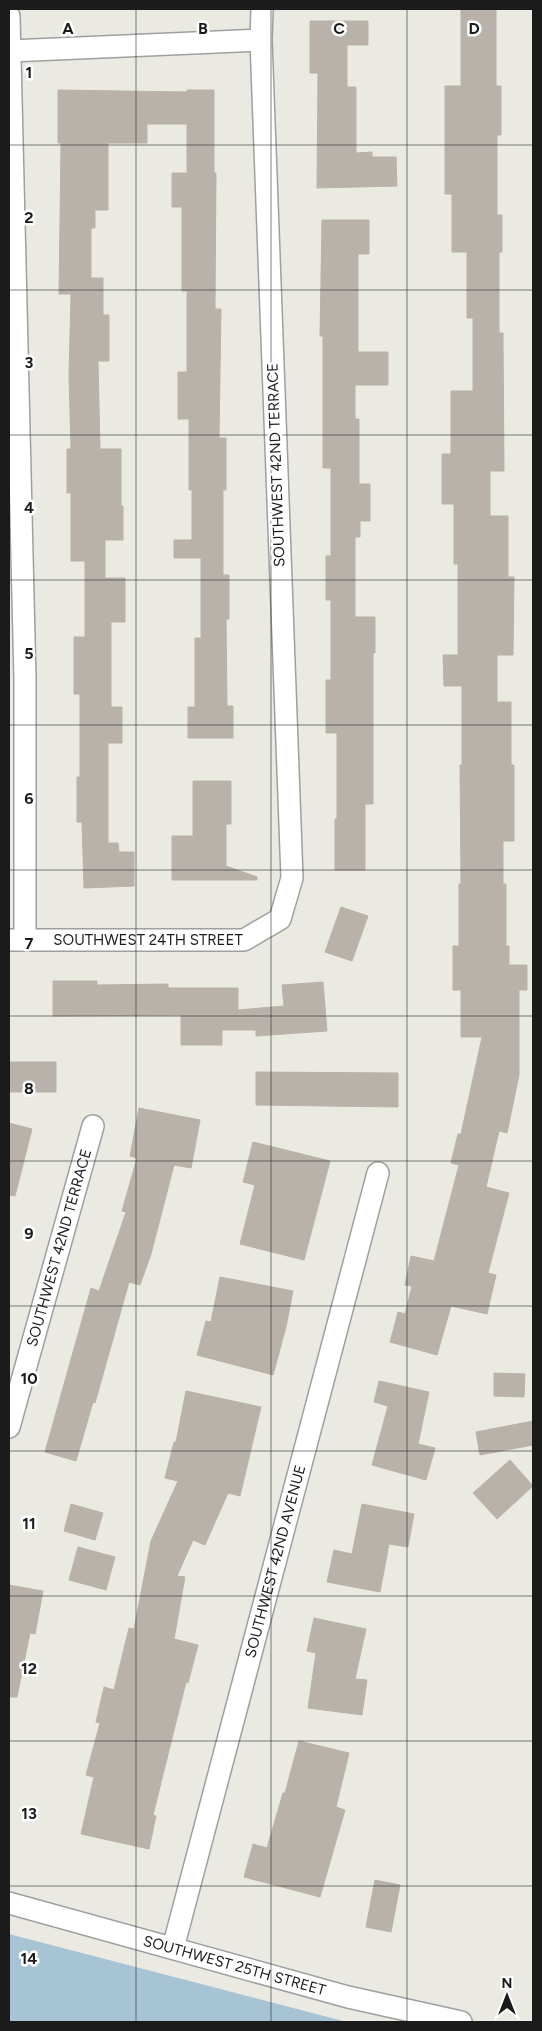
<svg xmlns="http://www.w3.org/2000/svg" width="542" height="2031" font-family="Figtree,sans-serif">
<style>
.water{fill:#a7c4d5}
.building{fill:#b8b2ab;stroke:#bbb2a6}
.lines{fill:none;stroke-linecap:round;stroke-linejoin:round}
.minor-casing{stroke:#9f9f9f;stroke-width:24}
.minor{stroke:#fff;stroke-width:21}
.grid{fill:none;stroke:#1b1b1b;stroke-width:1;stroke-opacity:0.55}
.labels{text-anchor:middle;stroke-width:5;stroke-linejoin:round;paint-order:stroke}
.street-label{font-size:15px;fill:#1b1b1b;stroke:#fff}
.grid-label{font-size:16px;text-anchor:middle;font-weight:bold;fill:#1b1b1b;stroke:#fff;stroke-width:5;stroke-linejoin:round;paint-order:stroke}
</style>
<rect width="100%" height="100%" fill="#ebeae2"/>
<!-- water -->
<path class="water" d="M 9,1934 L 347,2022 L 9,2022 Z"/>
<!-- building -->
<g class="building">
<path d="M 461,9 L 496,9 L 496,86 L 501,86 L 501,135 L 497,135 L 497,215 L 502,215 L 502,252 L 499,252 L 499,333 L 503,333 L 504,471 L 490,471 L 490,516 L 508,516 L 508,577 L 514,577 L 513,655 L 497,655 L 497,702 L 511,702 L 511,765 L 514,765 L 514,841 L 503,841 L 503,884 L 506,884 L 506,946 L 509,946 L 509,965 L 527,965 L 527,990 L 519,990 L 519,1075 L 507,1133 L 499,1131 L 486,1187 L 509,1193 L 488,1273 L 496,1275 L 487,1314 L 451,1306 L 437,1355 L 390,1342 L 398,1312 L 405,1314 L 412,1286 L 405,1285 L 411,1256 L 434,1261 L 459,1165 L 451,1163 L 458,1134 L 461,1134 L 482,1037 L 461,1037 L 461,990 L 453,990 L 453,946 L 459,946 L 459,884 L 461,884 L 460,765 L 462,765 L 462,686 L 444,686 L 443,655 L 458,655 L 458,564 L 454,564 L 454,504 L 442,504 L 442,454 L 451,454 L 451,391 L 473,391 L 473,318 L 467,318 L 467,252 L 452,252 L 452,194 L 445,194 L 445,86 L 461,86 Z"/>
<path d="M 310,21 L 368,21 L 368,45 L 347,45 L 347,87 L 356,87 L 356,153 L 372,152 L 372,157 L 396,157 L 397,186 L 317,188 L 318,73 L 310,73 Z"/>
<path d="M 58,90 L 187,92 L 187,90 L 214,90 L 214,173 L 216,173 L 215,309 L 221,309 L 219,438 L 226,438 L 226,490 L 223,490 L 223,575 L 229,575 L 229,619 L 226,619 L 227,706 L 233,706 L 233,738 L 188,738 L 188,707 L 195,707 L 195,638 L 201,638 L 201,558 L 174,558 L 174,540 L 192,540 L 192,490 L 189,490 L 189,419 L 178,419 L 178,372 L 187,372 L 187,291 L 182,291 L 182,207 L 172,207 L 172,173 L 187,173 L 187,124 L 147,124 L 147,143 L 108,143 L 108,210 L 95,210 L 95,228 L 91,228 L 91,278 L 103,278 L 103,315 L 109,315 L 109,361 L 98,361 L 100,449 L 121,449 L 121,506 L 123,506 L 123,540 L 105,540 L 105,578 L 125,578 L 125,622 L 111,622 L 111,707 L 122,707 L 122,743 L 108,743 L 108,843 L 118,843 L 119,852 L 134,852 L 134,886 L 84,888 L 82,822 L 77,822 L 77,777 L 80,777 L 80,694 L 74,694 L 74,637 L 85,637 L 85,561 L 71,561 L 71,493 L 67,493 L 67,449 L 71,449 L 69,376 L 71,294 L 59,294 L 61,143 L 58,143 Z"/>
<path d="M 322,220 L 369,220 L 369,254 L 358,254 L 358,352 L 388,352 L 388,385 L 355,385 L 355,419 L 359,419 L 359,484 L 370,484 L 370,521 L 360,521 L 360,537 L 355,537 L 355,617 L 375,617 L 375,653 L 373,653 L 373,804 L 365,804 L 365,870 L 335,870 L 335,819 L 337,819 L 337,733 L 326,733 L 326,680 L 331,680 L 331,600 L 326,600 L 326,556 L 331,556 L 331,468 L 323,468 L 323,336 L 320,336 Z"/>
<path d="M 193,781 L 231,781 L 231,824 L 226,824 L 226,866 L 257,877 L 257,880 L 172,880 L 172,836 L 193,836 Z"/>
<path d="M 341,907 L 368,916 L 352,961 L 325,952 Z"/>
<path d="M 53,981 L 97,981 L 97,985 L 168,984 L 168,988 L 238,988 L 238,1010 L 284,1006 L 282,985 L 323,982 L 327,1031 L 256,1036 L 256,1030 L 222,1030 L 222,1045 L 181,1045 L 181,1015 L 53,1016 Z"/>
<rect x="9" y="1062" width="47" height="30"/>
<path d="M 256,1072 L 398,1073 L 398,1107 L 256,1105 Z"/>
<path d="M 139,1108 L 200,1120 L 191,1168 L 174,1165 L 151,1254 L 140,1285 L 129,1282 L 95,1403 L 93,1402 L 76,1461 L 45,1452 L 91,1288 L 99,1291 L 126,1212 L 122,1211 L 137,1158 L 130,1156 Z"/>
<path d="M 9,1123 L 32,1129 L 15,1196 L 9,1195 Z"/>
<path d="M 253,1142 L 330,1161 L 304,1260 L 240,1244 L 255,1185 L 243,1182 Z"/>
<path d="M 220,1277 L 293,1291 L 286,1327 L 273,1375 L 197,1355 L 206,1321 L 211,1322 Z"/>
<path d="M 494,1373 L 525,1374 L 524,1397 L 494,1396 Z"/>
<path d="M 379,1381 L 429,1392 L 418,1444 L 435,1448 L 426,1480 L 372,1465 L 388,1406 L 374,1402 Z"/>
<path d="M 186,1391 L 261,1407 L 240,1496 L 228,1493 L 205,1545 L 193,1540 L 177,1576 L 185,1577 L 174,1639 L 198,1645 L 188,1683 L 186,1682 L 153,1815 L 156,1816 L 149,1849 L 81,1834 L 94,1777 L 86,1775 L 100,1723 L 96,1722 L 104,1687 L 114,1690 L 129,1628 L 134,1629 L 151,1541 L 178,1481 L 165,1478 L 174,1442 L 176,1442 Z"/>
<path d="M 533,1421 L 533,1445 L 480,1455 L 476,1432 Z"/>
<path d="M 510,1460 L 533,1486 L 497,1519 L 473,1493 Z"/>
<path d="M 71,1504 L 103,1513 L 95,1540 L 64,1531 Z"/>
<path d="M 362,1504 L 414,1514 L 408,1547 L 389,1544 L 380,1592 L 327,1582 L 334,1550 L 352,1554 Z"/>
<path d="M 78,1547 L 115,1557 L 106,1590 L 69,1580 Z"/>
<path d="M 9,1585 L 43,1591 L 35,1634 L 30,1633 L 17,1697 L 9,1697 Z"/>
<path d="M 314,1618 L 366,1629 L 355,1679 L 367,1680 L 362,1715 L 308,1708 L 316,1653 L 307,1651 Z"/>
<path d="M 299,1741 L 349,1753 L 336,1807 L 345,1810 L 320,1897 L 244,1877 L 253,1844 L 267,1848 L 283,1793 L 285,1793 Z"/>
<path d="M 375,1880 L 400,1885 L 391,1932 L 366,1927 Z"/>
</g>
<g class="lines">
<!-- minor casing -->
<g class="minor-casing">
<g id="minor">
<path d="M 9,16 L 25,680 L 25,940"/>
<path d="M 10,51 L 261,40"/>
<path id="s1" d="M 9,940 L 244,940 L 280,919 L 292,878 L 261,40 L 262,9"/>
<path id="s2" d="M 9,1427 L 93,1126"/>
<path id="s3" d="M 9,1903 L 348,1997 L 461,2022"/>
<path id="s4" d="M 173,1948 L 378,1173"/>
</g>
</g>
<!-- minor -->
<use href="#minor" class="minor"/>
</g>
<!-- grid -->
<path class="grid" d="M 136,9 L 136,2022M 271,9 L 271,2022M 407,9 L 407,2022M 9,145 L 533,145M 9,290 L 533,290M 9,435 L 533,435M 9,580 L 533,580M 9,725 L 533,725M 9,870 L 533,870M 9,1016 L 533,1016M 9,1161 L 533,1161M 9,1306 L 533,1306M 9,1451 L 533,1451M 9,1596 L 533,1596M 9,1741 L 533,1741M 9,1886 L 533,1886"/>
<g class="labels">
<!-- street labels -->
<g class="street-label">
<text transform="translate(276 465) rotate(-92)" y="5">SOUTHWEST 42ND TERRACE</text>
<text dy="5" stroke="none"><textPath href="#s1" startOffset="139">SOUTHWEST 24TH STREET</textPath></text>
<text dy="5" stroke="none"><textPath href="#s2" startOffset="186">SOUTHWEST 42ND TERRACE</textPath></text>
<text dy="5" stroke="none"><textPath href="#s4" startOffset="400">SOUTHWEST 42ND AVENUE</textPath></text>
<text dy="5" stroke="none"><textPath href="#s3" startOffset="234">SOUTHWEST 25TH STREET</textPath></text>
</g>
</g>
<g class="grid-label">
<text x="68" y="34">A</text>
<text x="203" y="34">B</text>
<text x="339" y="34">C</text>
<text x="474" y="34">D</text>
<text x="29" y="78">1</text>
<text x="29" y="223">2</text>
<text x="29" y="368">3</text>
<text x="29" y="513">4</text>
<text x="29" y="659">5</text>
<text x="29" y="804">6</text>
<text x="29" y="949">7</text>
<text x="29" y="1094">8</text>
<text x="29" y="1239">9</text>
<text x="29" y="1384">10</text>
<text x="29" y="1529">11</text>
<text x="29" y="1674">12</text>
<text x="29" y="1819">13</text>
<text x="29" y="1964">14</text>
</g>
<!-- border -->
<rect width="542" height="2031" fill="none" stroke="#1b1b1b" stroke-width="20"/>
<!-- north arrow -->
<g transform="translate(507 1996)" stroke="#ffffff" stroke-width="4" paint-order="stroke">
<path d="M0-4L9 19L0 12L-9 19Z" fill="#1b1b1b"/>
<text y="-8" font-size="14" font-weight="bold" text-anchor="middle" fill="#1b1b1b">N</text>
</g>
</svg>
